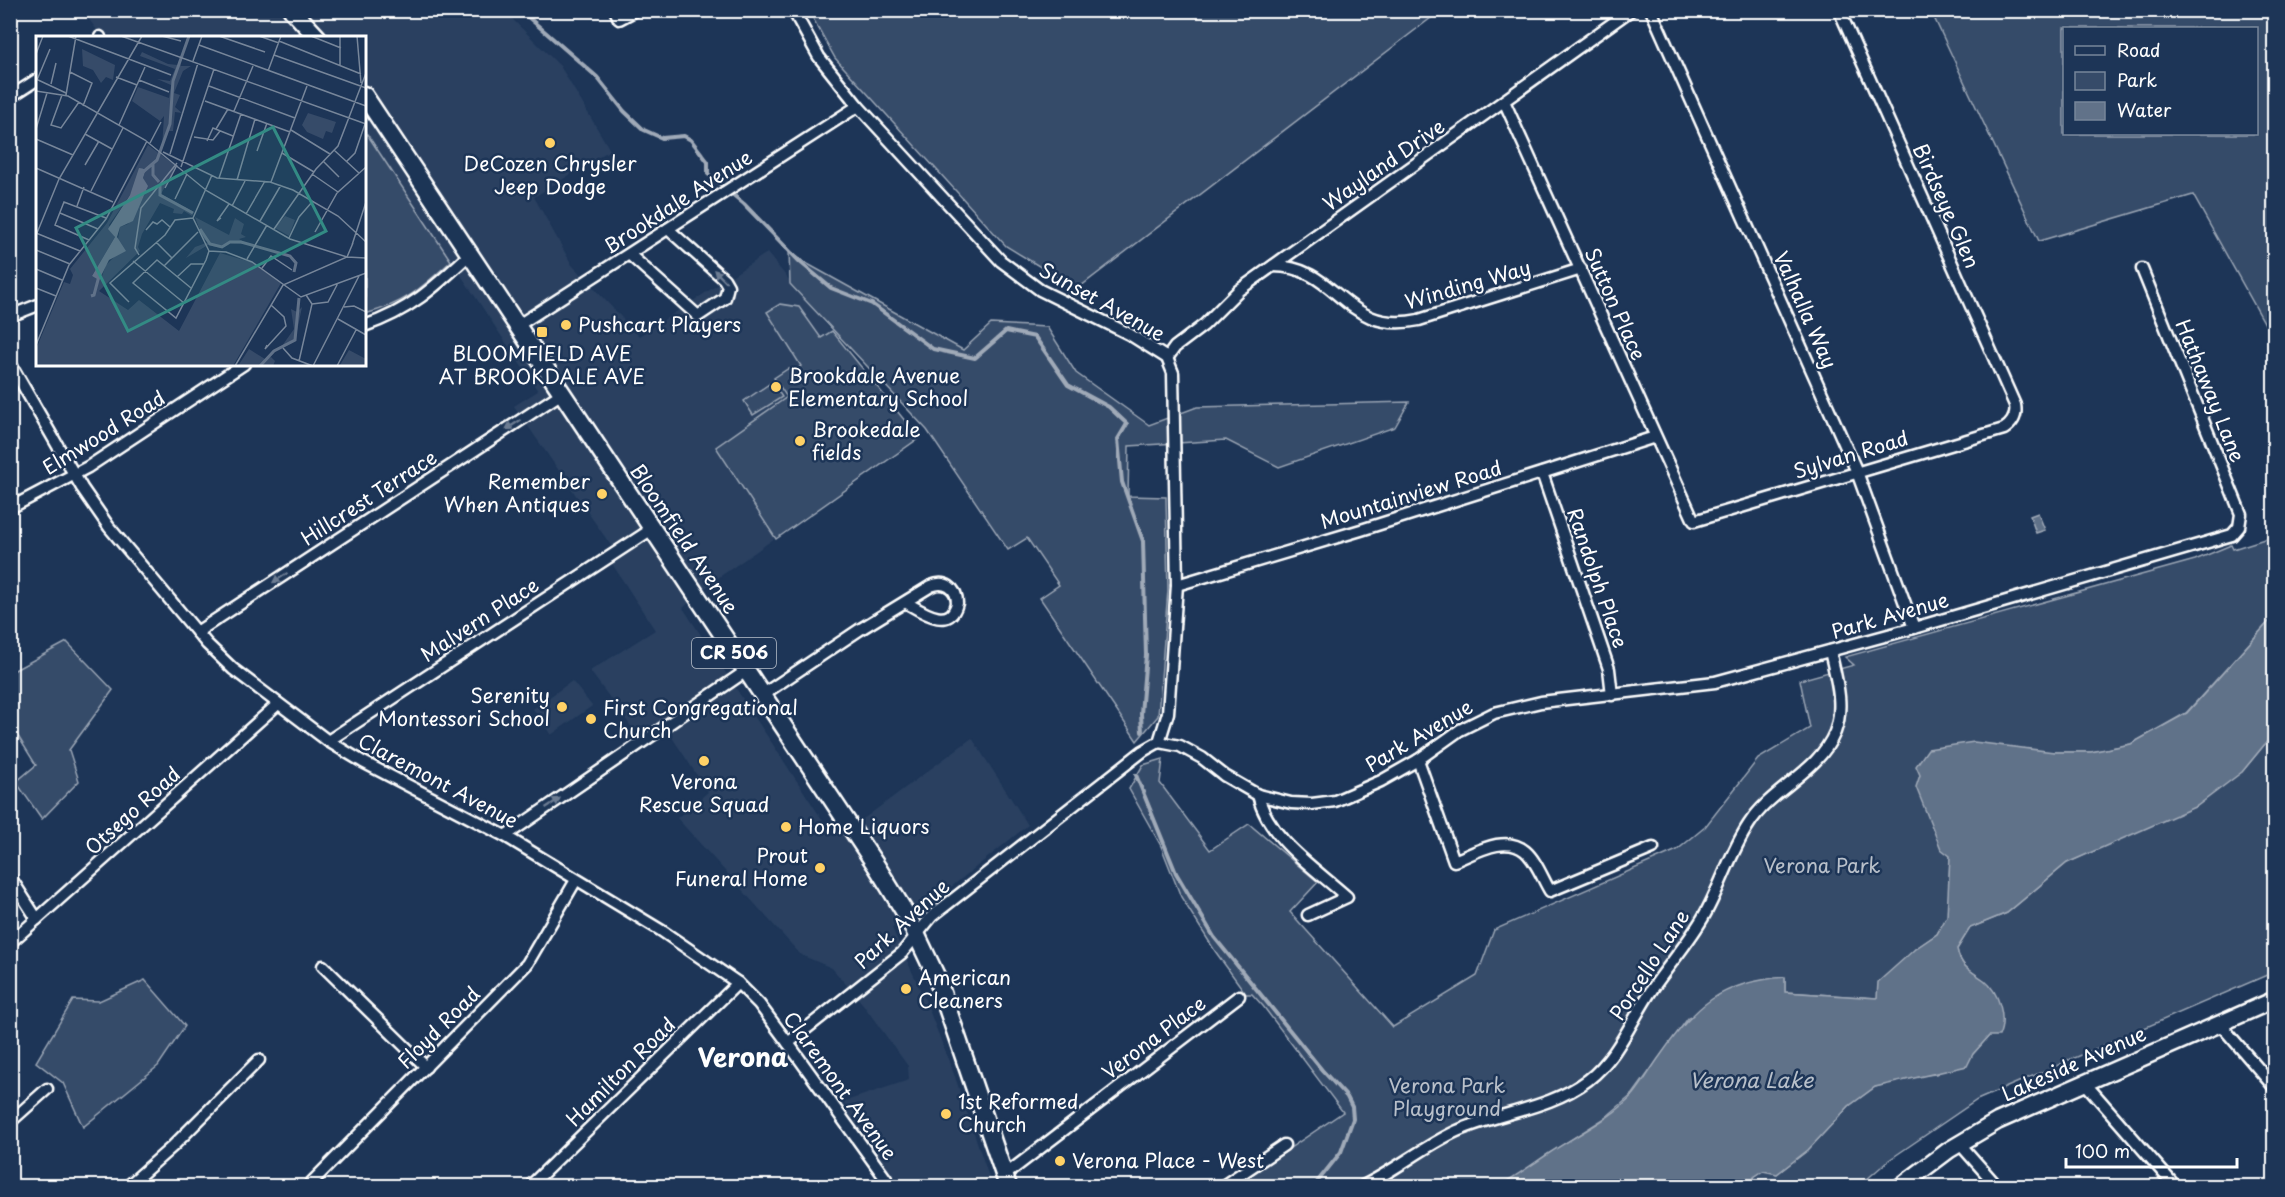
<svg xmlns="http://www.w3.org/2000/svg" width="2285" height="1197" font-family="'Playpen Sans',sans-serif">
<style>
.built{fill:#2a4161}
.green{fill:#364b69;stroke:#9aa5b4;stroke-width:1.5;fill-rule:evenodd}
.water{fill:#617289;stroke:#a0aab8;stroke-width:1.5}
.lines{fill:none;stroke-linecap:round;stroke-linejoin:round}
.stream{stroke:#a0aab8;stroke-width:4}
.street-casing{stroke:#fff;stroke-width:15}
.secondary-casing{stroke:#fff;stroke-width:20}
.primary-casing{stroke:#fff;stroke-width:21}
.street{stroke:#1d3557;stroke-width:10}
.secondary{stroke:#1d3557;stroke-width:15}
.primary{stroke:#1d3557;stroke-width:16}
.oneway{fill:#6c7c92}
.poi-dot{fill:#ffd166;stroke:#1d3557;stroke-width:2}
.labels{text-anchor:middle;stroke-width:5;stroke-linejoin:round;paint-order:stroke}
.shield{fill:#1d3557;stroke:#bbc2cd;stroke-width:1.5}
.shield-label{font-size:18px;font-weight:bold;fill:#fff}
.poi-label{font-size:20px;fill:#fff;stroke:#1d3557;text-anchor:start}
.street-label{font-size:20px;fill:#fff;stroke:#1d3557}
.park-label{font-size:20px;fill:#b9c0ca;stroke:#1d3557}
.water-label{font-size:21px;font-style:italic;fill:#b8c0ca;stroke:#1d3557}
.district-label{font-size:26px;font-weight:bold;fill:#fff;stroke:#1d3557}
.inset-river{fill:none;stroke:#617289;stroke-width:3}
.inset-road{fill:none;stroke:#77869a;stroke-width:1.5}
.view{fill:#338b84;fill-opacity:0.15;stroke:#338b84;stroke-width:3}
.inset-edge{fill:none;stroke:#fff;stroke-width:3}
</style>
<rect width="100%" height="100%" fill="#1d3557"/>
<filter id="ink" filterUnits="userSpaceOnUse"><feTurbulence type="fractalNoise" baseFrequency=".0167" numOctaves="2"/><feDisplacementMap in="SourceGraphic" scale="12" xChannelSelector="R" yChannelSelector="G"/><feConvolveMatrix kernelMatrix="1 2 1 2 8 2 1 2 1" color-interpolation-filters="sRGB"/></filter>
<g filter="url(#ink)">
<!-- built -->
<g class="built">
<path d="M 83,11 L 504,11 L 560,66 L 610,150 L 534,197 L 572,265 L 639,336 L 767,253 L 919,438 L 712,582 L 683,608 L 833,836 L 866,817 L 972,738 L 1028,825 L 925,908 L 892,928 L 926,1002 L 955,1077 L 992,1186 L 886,1186 L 843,1102 L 909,1080 L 908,1066 L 862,1003 L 832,968 L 801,955 L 677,818 L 708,792 L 670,734 L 647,748 L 590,671 L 655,630 L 605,553 L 612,547 L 514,406 L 538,391 L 365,131 L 364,38 L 291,37 L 285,31 L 276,38 L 102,37 Z"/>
<path d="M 572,681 L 592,706 L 551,735 L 533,709 Z"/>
</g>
<!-- green -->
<g class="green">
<path d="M 809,11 L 1440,11 L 1077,289 L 1006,246 L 835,58 Z"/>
<path d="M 1931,11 L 2274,11 L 2274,340 L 2193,195 L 2039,241 ZM 2064,28 L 2256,28 L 2256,134 L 2064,134 Z"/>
<path d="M 365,131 L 451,261 C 420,289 406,303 365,314 Z"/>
<path d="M 789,250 L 804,262 L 963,350 L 991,324 L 1047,327 L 1076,373 L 1149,425 L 1197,407 L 1409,402 L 1395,427 L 1279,467 L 1226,440 L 1129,446 L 1128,496 L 1166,497 L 1168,590 L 1158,716 L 1137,741 L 1040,598 L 1059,585 L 1027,538 L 1008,550 L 927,430 L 790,284 Z"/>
<path d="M 780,304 L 799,307 L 821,338 L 832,331 L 919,438 L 776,539 L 716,447 L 787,397 L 774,378 L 789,368 L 792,372 L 801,366 L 767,312 Z"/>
<path d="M 772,382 L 782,397 L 753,415 L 744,401 Z"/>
<path d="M 2274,536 L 2274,616 L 2186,713 L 2131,744 L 2091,752 L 2054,752 L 1920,775 L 1950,856 L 1948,916 L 1937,934 L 1915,949 L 1877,998 L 1785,992 L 1785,978 L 1688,1018 L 1633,1094 L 1605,1118 L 1545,1156 L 1520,1175 L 1498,1186 L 1234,1186 L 1343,1112 L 1263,1006 L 1252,994 L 1246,994 L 1215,951 L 1181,897 L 1161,846 L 1129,789 L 1143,765 L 1163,759 L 1160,783 L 1210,850 L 1249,824 L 1318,882 L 1290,912 L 1393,1027 L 1477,976 L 1494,930 L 1677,850 L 1705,827 L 1758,759 L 1810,728 L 1800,680 L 1854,665 L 1845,657 L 2195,560 L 2231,545 L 2233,549 Z"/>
<path d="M 67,642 L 113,690 L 69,750 L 79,781 L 42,819 L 16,782 L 36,765 L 11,725 L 11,672 Z"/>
<path d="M 2274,733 L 2274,972 L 1977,1100 L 1889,1160 L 1859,1186 L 1754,1186 L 1754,1177 L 1763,1170 L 1777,1174 L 1808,1150 L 1849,1106 L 1875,1087 L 1914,1076 L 1936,1074 L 1973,1054 L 1989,1036 L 1985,981 C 1971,972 1960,966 1957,949 L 1970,928 L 2007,913 L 2067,863 L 2130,834 L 2242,772 Z"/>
<path d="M 145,980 L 185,1026 L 158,1066 L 83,1127 L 63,1083 L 36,1062 L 73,1000 L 99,1001 Z"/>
</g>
<!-- water -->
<g class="water">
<path d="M 2038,513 L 2045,530 L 2036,533 L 2030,516 Z"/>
<path d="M 2274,616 L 2274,733 L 2242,772 L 2197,806 L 2067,863 L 2007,913 L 1970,928 L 1957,949 C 1960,967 1970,970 1984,980 C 1999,992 2007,1018 1999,1036 L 1989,1036 L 1973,1054 L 1967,1066 L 1875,1087 L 1849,1106 L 1808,1150 L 1777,1174 L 1763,1171 L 1754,1177 L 1754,1186 L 1498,1186 C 1516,1177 1531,1165 1548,1154 C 1576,1135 1612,1119 1634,1094 C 1644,1082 1651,1068 1660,1056 C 1696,1005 1720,982 1785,977 L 1785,992 L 1877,998 L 1878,982 L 1915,949 L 1937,934 L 1947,916 L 1950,856 L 1941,849 L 1916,787 L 1920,775 L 1916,766 L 1928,749 L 1974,742 L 2054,752 L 2091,752 L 2131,744 L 2187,713 Z"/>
</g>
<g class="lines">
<!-- stream -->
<g class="stream">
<path d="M 520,10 L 597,77 L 624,111 L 644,130 L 662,138 L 684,136 L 691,140 L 708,162 L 708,174 L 744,204 L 800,262 L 831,288 L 872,304 L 933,349 L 975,358 L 1006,331 L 1035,337 L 1068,385 L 1109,407 L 1127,424 L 1118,439 L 1122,482 L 1143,541 L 1146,655 L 1141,714 L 1142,732"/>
<path d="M 1136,775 L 1176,873 L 1214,937 L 1322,1070 L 1347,1097 L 1352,1107 L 1353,1119 L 1341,1152 L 1314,1186"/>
</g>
<!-- street casing -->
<g class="street-casing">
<g id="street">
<path d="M 615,10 L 619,19 L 636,10"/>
<path d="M 793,10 L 819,57 L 858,106 L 1001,261 L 1040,290 L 1129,334 L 1167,358 L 1173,373 L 1177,585 L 1168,713 L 1159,742"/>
<path d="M 1651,10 L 1857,472 L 1914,628"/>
<path d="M 100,38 L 100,37"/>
<path d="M 10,97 L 38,79"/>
<path d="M 1504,101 L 1694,521 L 2004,429 C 2013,423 2017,415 2015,405 L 1839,10"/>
<path d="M 630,255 L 698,316 L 725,298 L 728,286 L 724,279 L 668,229"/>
<path d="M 1273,266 C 1340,266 1343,336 1419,320 L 1581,269"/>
<path d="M 10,316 L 38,305"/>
<path d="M 364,326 C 410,311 436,286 470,254"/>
<path d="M 517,326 L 858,106"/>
<path d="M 1167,358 L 1175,347 L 1204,325 L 1239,290 L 1631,10"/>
<path d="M 10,363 L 82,488 L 109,527 L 207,644 L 233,669 L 328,741 L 363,762 L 505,836 L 662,931 L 738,983 L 759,1004 L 788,1043 L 891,1186"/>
<path d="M 1542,473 L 1609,669 L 1612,695"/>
<path d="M 10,508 L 88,467 L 244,364"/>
<path d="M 1177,585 L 1361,530 L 1655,437"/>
<path d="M 197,632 L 562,393"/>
<path d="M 762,695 L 859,630 L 931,586 C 945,580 957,588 957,603 C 950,632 921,611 905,602"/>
<path d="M 328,741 L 652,529"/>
<path d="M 1418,760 L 1454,861 C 1475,853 1505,834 1525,851 C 1536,860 1543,880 1550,891 L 1653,848"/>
<path d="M 1258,795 C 1268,839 1315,868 1347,897 L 1308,915"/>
<path d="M 505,836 L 746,671"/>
<path d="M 10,877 L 37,919"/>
<path d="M 10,943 L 278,704"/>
<path d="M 323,966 L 426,1067"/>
<path d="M 2220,1024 L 2274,1087"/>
<path d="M 788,1043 L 902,953 L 932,916 L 1143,751 L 1159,742 L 1180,746 L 1202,758 L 1225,776 L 1258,795 L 1291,803 L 1312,804 L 1335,801 L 1381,781 L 1418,760 L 1460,730 L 1494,713 L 1541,702 L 1715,682 L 1914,628 L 2232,535 L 2239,527 L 2241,514 L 2142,269"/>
<path d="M 2084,1082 L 2175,1186"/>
<path d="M 10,1122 L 47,1089"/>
<path d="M 1959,1143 L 1997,1186"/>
<path d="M 1005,1175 L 1239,996"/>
<path d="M 128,1186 L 172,1147 L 259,1060"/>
<path d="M 308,1186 L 527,964 L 576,880"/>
<path d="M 530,1186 L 738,983"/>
<path d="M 1223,1186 L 1284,1145"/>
<path d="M 1363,1186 C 1396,1170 1424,1146 1457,1131 C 1500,1112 1550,1109 1588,1080 C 1619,1056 1631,1020 1653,988 C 1670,963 1690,941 1705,914 C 1721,885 1731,851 1749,824 C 1772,788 1818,773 1835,732 C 1845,705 1836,678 1830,651"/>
</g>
</g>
<!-- secondary casing -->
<g class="secondary-casing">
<path id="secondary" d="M 1901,1186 L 1949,1150 L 1998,1121 L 2274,1000"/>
</g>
<!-- primary casing -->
<g class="primary-casing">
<g id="primary">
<path d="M 292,10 L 318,38"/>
<path d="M 364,95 L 877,867 L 909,919 L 937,978 L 1008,1186"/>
</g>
</g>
<!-- street -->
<use href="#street" class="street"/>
<!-- secondary -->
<use href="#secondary" class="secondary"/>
<!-- primary -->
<use href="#primary" class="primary"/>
</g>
<!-- one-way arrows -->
<defs><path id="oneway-solid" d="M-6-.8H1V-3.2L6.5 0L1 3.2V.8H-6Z" transform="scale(1.5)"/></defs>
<g class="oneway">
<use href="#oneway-solid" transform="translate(720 276) rotate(-135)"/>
<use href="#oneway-solid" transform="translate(513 425) rotate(147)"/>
<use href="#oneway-solid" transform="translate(280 578) rotate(147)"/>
<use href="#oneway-solid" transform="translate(553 803) rotate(-34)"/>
</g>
</g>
<!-- markers -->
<g class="poi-dot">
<circle cx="550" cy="143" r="6"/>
<circle cx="566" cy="325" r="6"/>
<rect x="536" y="326" width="12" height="12" rx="3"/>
<circle cx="776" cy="387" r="6"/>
<circle cx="800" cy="441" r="6"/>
<circle cx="602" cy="494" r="6"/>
<circle cx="562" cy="707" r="6"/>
<circle cx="591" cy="719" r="6"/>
<circle cx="704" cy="761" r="6"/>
<circle cx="786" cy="827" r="6"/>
<circle cx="820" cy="868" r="6"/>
<circle cx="906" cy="989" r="6"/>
<circle cx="946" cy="1114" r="6"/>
<circle cx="1060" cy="1161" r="6"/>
</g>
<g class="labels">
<!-- shield labels -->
<rect class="shield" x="692" y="638" width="84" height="30" rx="4.5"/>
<g class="shield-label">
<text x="734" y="659">CR 506</text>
</g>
<!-- poi labels -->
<g class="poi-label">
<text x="550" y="171" text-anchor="middle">DeCozen Chrysler<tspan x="550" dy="23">Jeep Dodge</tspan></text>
<text x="578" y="332">Pushcart Players</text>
<text x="542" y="361" text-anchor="middle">BLOOMFIELD AVE<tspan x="542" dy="23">AT BROOKDALE AVE</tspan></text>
<text x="788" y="383">Brookdale Avenue<tspan x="788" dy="23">Elementary School</tspan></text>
<text x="812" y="437">Brookedale<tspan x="812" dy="23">fields</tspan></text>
<text x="590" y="489" text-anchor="end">Remember<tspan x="590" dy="23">When Antiques</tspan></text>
<text x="550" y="703" text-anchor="end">Serenity<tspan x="550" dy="23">Montessori School</tspan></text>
<text x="603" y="715">First Congregational<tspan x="603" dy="23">Church</tspan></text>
<text x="704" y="789" text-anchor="middle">Verona<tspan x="704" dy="23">Rescue Squad</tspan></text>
<text x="798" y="834">Home Liquors</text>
<text x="808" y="863" text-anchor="end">Prout<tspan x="808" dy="23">Funeral Home</tspan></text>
<text x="918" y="985">American<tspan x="918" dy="23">Cleaners</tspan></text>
<text x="958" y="1109">1st Reformed<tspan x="958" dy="23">Church</tspan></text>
<text x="1072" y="1168">Verona Place - West</text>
</g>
<!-- street labels -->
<g class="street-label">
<text transform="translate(1384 165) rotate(-35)" y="7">Wayland Drive</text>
<text transform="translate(678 202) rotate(-33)" y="7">Brookdale Avenue</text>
<text transform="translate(1946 206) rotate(66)" y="7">Birdseye Glen</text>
<text transform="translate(1468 285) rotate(-16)" y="7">Winding Way</text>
<text transform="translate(1102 302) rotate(29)" y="7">Sunset Avenue</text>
<text transform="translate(1615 304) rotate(66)" y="7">Sutton Place</text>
<text transform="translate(1805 310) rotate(66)" y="7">Valhalla Way</text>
<text transform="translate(2210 391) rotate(68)" y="7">Hathaway Lane</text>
<text transform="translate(104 433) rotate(-32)" y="7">Elmwood Road</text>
<text transform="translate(1851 455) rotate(-17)" y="7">Sylvan Road</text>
<text transform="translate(1411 495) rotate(-17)" y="7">Mountainview Road</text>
<text transform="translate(369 498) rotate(-33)" y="7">Hillcrest Terrace</text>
<text transform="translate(684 539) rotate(56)" y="7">Bloomfield Avenue</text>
<text transform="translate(1597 578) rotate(71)" y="7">Randolph Place</text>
<text transform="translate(1890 616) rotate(-16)" y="7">Park Avenue</text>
<text transform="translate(480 620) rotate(-33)" y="7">Malvern Place</text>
<text transform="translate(1419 736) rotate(-31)" y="7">Park Avenue</text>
<text transform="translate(438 781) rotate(28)" y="7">Claremont Avenue</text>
<text transform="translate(133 811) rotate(-42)" y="7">Otsego Road</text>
<text transform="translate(902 924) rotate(-43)" y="7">Park Avenue</text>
<text transform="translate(1650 965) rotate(-57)" y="7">Porcello Lane</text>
<text transform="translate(439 1028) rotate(-45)" y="7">Floyd Road</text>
<text transform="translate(1154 1038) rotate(-37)" y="7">Verona Place</text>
<text transform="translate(2074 1064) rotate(-24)" y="7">Lakeside Avenue</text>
<text transform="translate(621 1072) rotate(-45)" y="7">Hamilton Road</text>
<text transform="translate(840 1086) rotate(54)" y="7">Claremont Avenue</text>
</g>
<!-- park labels -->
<g class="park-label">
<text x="1822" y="873">Verona Park</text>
<text x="1447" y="1093">Verona Park<tspan x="1447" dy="23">Playground</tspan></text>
</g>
<!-- water labels -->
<g class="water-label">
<text x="1751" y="1088">Verona Lake</text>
</g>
<!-- district labels -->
<g class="district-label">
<text x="743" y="1067">Verona</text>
</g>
</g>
<!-- overview -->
<g transform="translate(36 36)">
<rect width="330" height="330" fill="#1d3557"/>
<path d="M 46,13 L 79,29 L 77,44 L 70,41 L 65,47 L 57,34 L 47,30 ZM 106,16 L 132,28 L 142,29 L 143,24 L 145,30 L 155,30 L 147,35 L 138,57 L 144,59 L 139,71 L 146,77 L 139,76 L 137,95 L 131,95 L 126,112 L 128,80 L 124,85 L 96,65 L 102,51 L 133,62 L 135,49 L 121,43 L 134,45 L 139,33 L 104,20 ZM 272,77 L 300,86 L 296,97 L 290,95 L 287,103 L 271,96 L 266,89 ZM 112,109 L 140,130 L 125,158 L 158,176 L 156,180 L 148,175 L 146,178 L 137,177 L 138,173 L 124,167 L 106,198 L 102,211 L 104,215 L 63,255 L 92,274 L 103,264 L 143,295 L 184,217 L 215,226 L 245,247 L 197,330 L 0,330 L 0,313 L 28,246 L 34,248 L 37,239 L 34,233 L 71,187 ZM 107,132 L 110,133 L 107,142 L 111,154 L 92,188 L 84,191 L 79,220 L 70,229 L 65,243 L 56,240 L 79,201 L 73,189 L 94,159 ZM 249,180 L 259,184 L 253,200 L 239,192 ZM 159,181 L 193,199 L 199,182 L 208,188 L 205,198 L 210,201 L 203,203 L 211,208 L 191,207 L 185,212 L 172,209 L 150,222 L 159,211 L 173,206 L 167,203 ZM 266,271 L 259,305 L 246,310 L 258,293 L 255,273 L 261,276 ZM 213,313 L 229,323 L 235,321 L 239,325 L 237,330 L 202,330 ZM 313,314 L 330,323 L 330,330 L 304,329 Z" fill="#364b69" fill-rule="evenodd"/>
<path d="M 103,132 L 110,133 L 107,142 L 112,150 L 97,185 L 84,191 L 81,201 L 90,215 L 73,224 L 63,244 L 56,240 L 79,201 L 72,193 L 94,159 Z" fill="#617289"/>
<path class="inset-river" d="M 117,128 L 117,139 L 123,146M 107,136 L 121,124 L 134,88 L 137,45 L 153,0M 124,150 L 124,159 L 157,177M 164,193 L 174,208 L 186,211 L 194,206 L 205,206 L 254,220 L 260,227 L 258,236M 55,260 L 58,259 L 63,240M 224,330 L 238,315 L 259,304 L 263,262"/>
<path class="inset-road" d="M 32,0 L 135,39M 85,0 L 330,88M 126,0 L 145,5M 183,0 L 229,16M 223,0 L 243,7M 275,0 L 305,12M 321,0 L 325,47M 243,5 L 325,38M 163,9 L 330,70M 0,18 L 7,0M 238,19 L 330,52M 157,25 L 166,0M 304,30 L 304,0M 232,35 L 245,0M 34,36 L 56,47 L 47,70M 80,41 L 101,49M 0,43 L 30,57M 1,44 L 14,13M 103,44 L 133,56M 15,48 L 20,27M 173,50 L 259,82M 0,55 L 32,60 L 109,104 L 171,155 L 254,203 L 311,221 L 330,222M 26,59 L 15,89 L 25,92 L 43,66M 30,59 L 40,0M 169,65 L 254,96M 198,75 L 217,30M 83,89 L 109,31M 0,93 L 11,57M 180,93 L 192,73M 255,94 L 294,118M 49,98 L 76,113M 158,101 L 177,104 L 184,95M 0,103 L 37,119M 171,105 L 177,92 L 197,100M 114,107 L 125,86M 298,114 L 323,137M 221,115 L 231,87M 127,116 L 181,142 L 234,146 L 257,154 L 302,180 L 330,206M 246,117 L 278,136M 134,118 L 162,27M 287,125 L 303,141M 310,126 L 319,117 L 329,88M 49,129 L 63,105M 145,131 L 178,33M 0,132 L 77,166M 276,138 L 302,156M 183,142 L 205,78M 201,144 L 219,83M 235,146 L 271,50M 129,152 L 141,129M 55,155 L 87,92M 139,163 L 151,138M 41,170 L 48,151M 196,170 L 209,145M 24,177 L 62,193M 210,178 L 229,145M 157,182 L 176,139M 157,182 L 173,215M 185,182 L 181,185 L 193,168M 224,185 L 245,149M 238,193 L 280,133 L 302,110 L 330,37M 110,194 L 117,186 L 121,188 L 126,184 L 134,191M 279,196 L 301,157 L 330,131M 0,197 L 44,215M 1,197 L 23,143 L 106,0M 253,202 L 263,181 L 276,166M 53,204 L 19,189 L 28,166 L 70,182M 120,206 L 136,222M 316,209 L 330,166M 0,214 L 34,228M 173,215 L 190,216 L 216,226 L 265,261 L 330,237M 103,219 L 99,212 L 105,172 L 141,127M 211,223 L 231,189M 97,225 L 148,267M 128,230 L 162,196M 226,232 L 235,220 L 256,234M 0,233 L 26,244M 141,241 L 155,228 L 168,228M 0,252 L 20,260M 155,252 L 121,224 L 97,247 L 140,282 L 170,224 L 173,215M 93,266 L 74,247 L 129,199 L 139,184 L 157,182M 276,268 L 292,266 L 302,247M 308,271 L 318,270 L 330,276M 302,283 L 330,299M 0,309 L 33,229 L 70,183 L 111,105M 231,309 L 229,313 L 250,290 L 248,281 L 235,269M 247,312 L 256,322 L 277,330M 263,325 L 276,268 L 270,259M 199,330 L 247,249 L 311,221 L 317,207M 277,330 L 323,240M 301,330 L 320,294"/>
<path class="view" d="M 237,91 L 290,195 L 92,295 L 40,192 Z"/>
<rect width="330" height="330" class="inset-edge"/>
</g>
<!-- margin -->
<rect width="2285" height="1197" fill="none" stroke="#1d3557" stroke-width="36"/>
<rect x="18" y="18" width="2249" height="1161" fill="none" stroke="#fff" stroke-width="2" filter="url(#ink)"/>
<!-- legend -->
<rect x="2063" y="27" width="195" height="108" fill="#1d3557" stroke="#77869a" stroke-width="1.5"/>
<rect x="2075" y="46" width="30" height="9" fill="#1d3557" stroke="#77869a" stroke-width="1.5"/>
<text x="2117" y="57" font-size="18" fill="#ffffff">Road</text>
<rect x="2075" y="72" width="30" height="18" fill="#364b69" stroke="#77869a" stroke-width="1.5"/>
<text x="2117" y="87" font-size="18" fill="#ffffff">Park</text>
<rect x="2075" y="102" width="30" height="18" fill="#617289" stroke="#77869a" stroke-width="1.5"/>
<text x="2117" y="117" font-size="18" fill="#ffffff">Water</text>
<!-- scale -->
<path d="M2066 1158v9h171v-9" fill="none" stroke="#ffffff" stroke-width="3"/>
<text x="2075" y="1158" font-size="18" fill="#ffffff" stroke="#1d3557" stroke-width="4.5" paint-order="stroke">100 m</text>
</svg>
